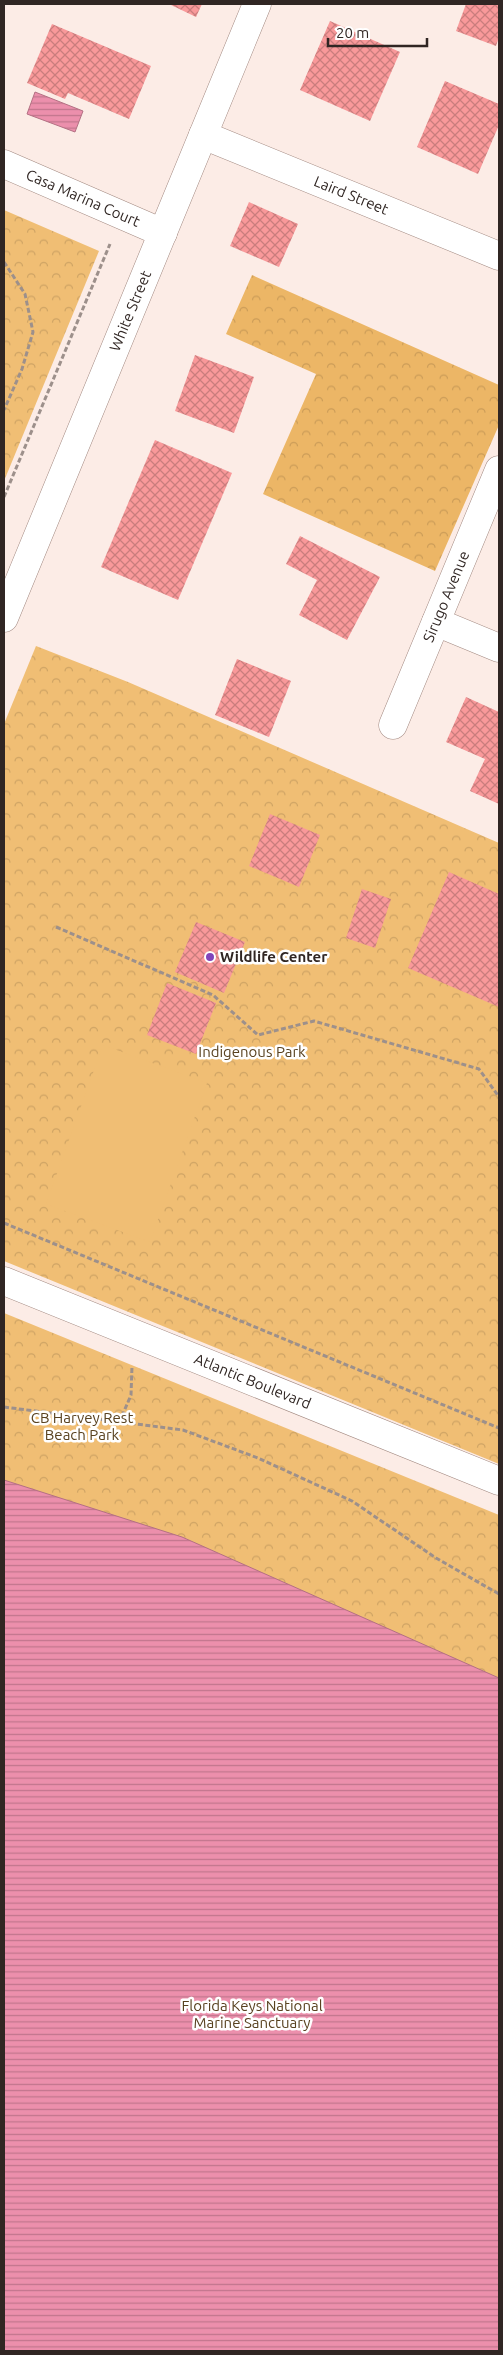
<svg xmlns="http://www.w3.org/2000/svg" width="503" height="2355" font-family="Ubuntu,sans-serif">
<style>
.forest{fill:url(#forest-crowns)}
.park{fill:url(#park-crowns)}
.pitch{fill:#f0be74}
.water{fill:url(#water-rules);stroke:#b47083}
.building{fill:url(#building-cross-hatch)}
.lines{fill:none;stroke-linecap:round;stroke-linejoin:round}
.minor-casing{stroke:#a38a82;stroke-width:29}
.path{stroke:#9d908b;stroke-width:3;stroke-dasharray:5 2.5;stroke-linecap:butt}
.minor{stroke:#fff;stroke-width:28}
.poi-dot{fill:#8145bb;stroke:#fff;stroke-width:2}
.labels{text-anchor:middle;stroke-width:5;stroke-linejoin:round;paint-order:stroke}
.street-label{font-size:15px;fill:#302623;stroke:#fff}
.poi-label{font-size:15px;font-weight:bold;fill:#302623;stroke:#fff;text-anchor:start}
.park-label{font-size:15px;fill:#594220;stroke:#fff}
</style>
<defs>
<pattern id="forest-crowns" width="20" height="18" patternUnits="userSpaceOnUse" patternTransform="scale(1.25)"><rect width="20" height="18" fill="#ecb666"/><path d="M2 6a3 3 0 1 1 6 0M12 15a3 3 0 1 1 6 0" fill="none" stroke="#cb9c58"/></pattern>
<pattern id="park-crowns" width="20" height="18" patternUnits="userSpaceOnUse" patternTransform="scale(1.25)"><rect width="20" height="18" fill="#f0be74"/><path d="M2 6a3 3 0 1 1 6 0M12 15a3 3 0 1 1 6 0" fill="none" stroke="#cea364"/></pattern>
<pattern id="water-rules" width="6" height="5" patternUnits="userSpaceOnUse" patternTransform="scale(1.25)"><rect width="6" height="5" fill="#ec8fac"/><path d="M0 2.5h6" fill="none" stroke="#c0758c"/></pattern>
<pattern id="building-cross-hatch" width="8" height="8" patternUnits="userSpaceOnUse" patternTransform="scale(1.25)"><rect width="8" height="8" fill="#f9999a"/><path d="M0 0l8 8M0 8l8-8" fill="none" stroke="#ca7d7d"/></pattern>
</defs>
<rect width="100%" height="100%" fill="#fcece6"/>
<!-- forest -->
<path class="forest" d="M 252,275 L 499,385 L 499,425 L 435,571 L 263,494 L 316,374 L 226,334 Z"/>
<!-- park -->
<g class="park">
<path d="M 4,210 L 99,251 L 4,481 Z"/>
<path d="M 36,646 L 128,682 L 499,843 L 499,1464 L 4,1261 L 4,724 Z"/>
<path d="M 4,1313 L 499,1515 L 499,2351 L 4,2351 Z"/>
</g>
<!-- pitch -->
<path class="pitch" d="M 103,1045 L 207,1083 L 150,1242 L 46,1204 Z"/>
<!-- water -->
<g class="water">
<path d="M 35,92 L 83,111 L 75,132 L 27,114 Z"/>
<path d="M 4,1480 L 182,1537 L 499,1678 L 499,2351 L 4,2351 Z"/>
</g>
<!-- building -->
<g class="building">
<path d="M 169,4 L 202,4 L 196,17 Z"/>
<path d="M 466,4 L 499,4 L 499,37 L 496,46 L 456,31 Z"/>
<path d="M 330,21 L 400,52 L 370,121 L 300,90 Z"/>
<path d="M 52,24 L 151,66 L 129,119 L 68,93 L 65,99 L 27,83 Z"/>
<path d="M 445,81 L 499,104 L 499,125 L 478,174 L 417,147 Z"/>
<path d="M 249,202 L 298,224 L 279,267 L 230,246 Z"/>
<path d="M 195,355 L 254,377 L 234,433 L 175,411 Z"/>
<path d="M 155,440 L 232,473 L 178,600 L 101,567 Z"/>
<path d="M 300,536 L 380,577 L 347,640 L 299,615 L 317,580 L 286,564 Z"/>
<path d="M 237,659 L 291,681 L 269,737 L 215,715 Z"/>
<path d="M 466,697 L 499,712 L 499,804 L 470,791 L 485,759 L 446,742 Z"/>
<path d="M 270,814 L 320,835 L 299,887 L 249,866 Z"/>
<path d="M 449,872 L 499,894 L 499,1007 L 408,968 Z"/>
<path d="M 362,889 L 391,899 L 375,948 L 346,938 Z"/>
<path d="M 196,922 L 245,942 L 224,993 L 175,972 Z"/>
<path d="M 167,983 L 216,1003 L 196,1054 L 147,1035 Z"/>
</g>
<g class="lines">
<!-- minor casing -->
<g class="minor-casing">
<g id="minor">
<path id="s1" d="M 203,135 L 499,256"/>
<path id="s2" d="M 4,164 L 163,233"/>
<path id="s3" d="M 4,618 L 257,4"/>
<path d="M 436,622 L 499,648"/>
<path id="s4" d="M 393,725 L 499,470"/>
<path id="s5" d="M 4,1281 L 499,1481"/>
</g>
</g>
<!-- path -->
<g class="path">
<path d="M 4,262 L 25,294 L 33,332 L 22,369 L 4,410"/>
<path d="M 4,497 L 110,244"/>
<path d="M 56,927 L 213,995 L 258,1035 L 314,1021 L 479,1069 L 499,1097"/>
<path d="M 4,1223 L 499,1428"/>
<path d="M 4,1407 L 183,1430 L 258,1458 L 352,1501 L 436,1558 L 499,1594"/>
<path d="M 119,1423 L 131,1395 L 132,1366"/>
</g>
<!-- minor -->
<use href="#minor" class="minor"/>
</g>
<!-- markers -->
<circle class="poi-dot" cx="210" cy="957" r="5"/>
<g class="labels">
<!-- street labels -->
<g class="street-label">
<text dy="5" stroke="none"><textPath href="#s1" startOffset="160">Laird Street</textPath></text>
<text dy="5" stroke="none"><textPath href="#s2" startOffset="86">Casa Marina Court</textPath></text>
<text dy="5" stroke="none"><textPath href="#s3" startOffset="332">White Street</textPath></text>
<text dy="5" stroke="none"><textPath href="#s4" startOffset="139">Sirugo Avenue</textPath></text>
<text dy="5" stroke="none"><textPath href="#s5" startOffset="268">Atlantic Boulevard</textPath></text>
</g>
<!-- poi labels -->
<g class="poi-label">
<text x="220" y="962">Wildlife Center</text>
</g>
<!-- park labels -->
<g class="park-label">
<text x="252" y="1057">Indigenous Park</text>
<text x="82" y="1423">CB Harvey Rest<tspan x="82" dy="17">Beach Park</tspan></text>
<text x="252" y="2011">Florida Keys National<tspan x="252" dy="17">Marine Sanctuary</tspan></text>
</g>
</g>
<!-- border -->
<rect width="503" height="2355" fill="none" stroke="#302623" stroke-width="10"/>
<!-- scale -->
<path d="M328 38v8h99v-8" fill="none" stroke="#302623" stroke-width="2.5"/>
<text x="336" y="38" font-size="15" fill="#302623" stroke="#ffffff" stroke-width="4" paint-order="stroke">20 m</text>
</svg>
